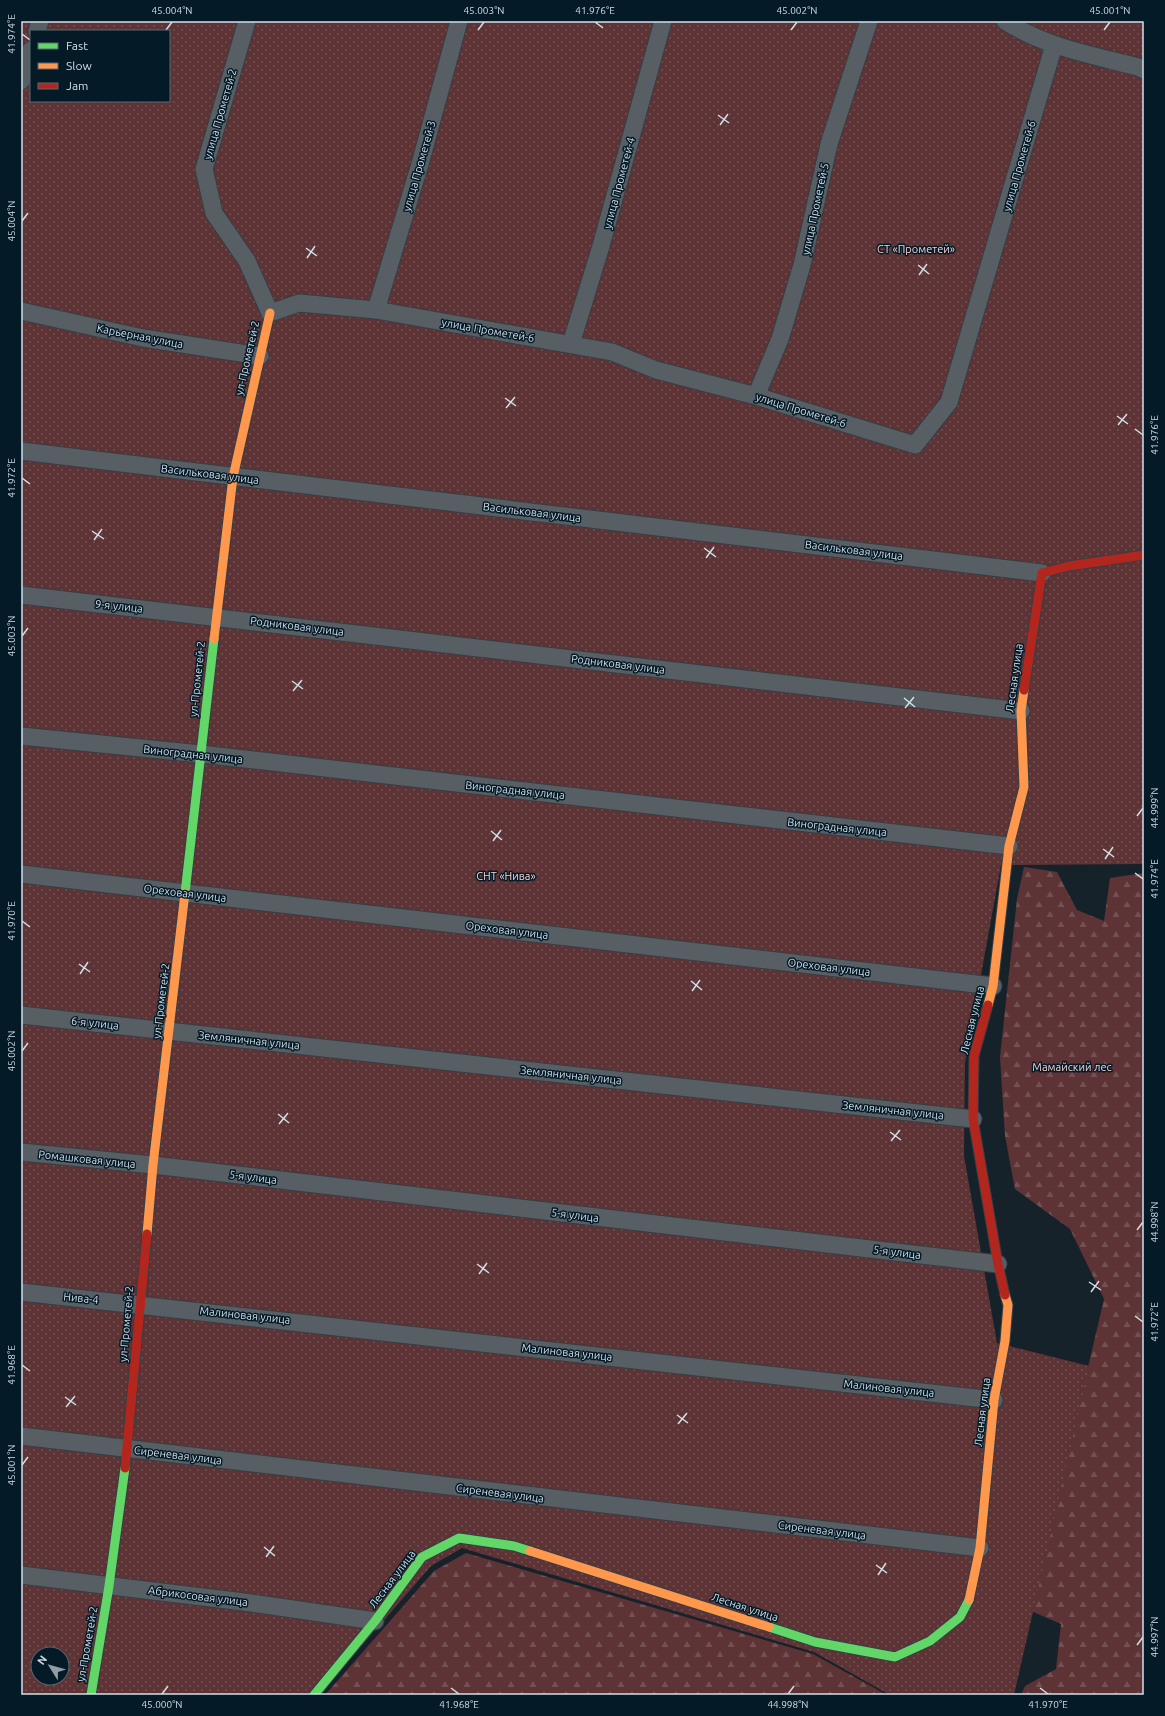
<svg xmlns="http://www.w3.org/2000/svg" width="1165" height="1716" font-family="Ubuntu,sans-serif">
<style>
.forest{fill:url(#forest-firs)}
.garden{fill:url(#garden-dots);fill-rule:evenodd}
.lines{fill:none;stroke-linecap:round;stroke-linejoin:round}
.street-casing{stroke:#353e45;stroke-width:19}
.fast-casing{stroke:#353e45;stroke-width:11}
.slow-casing{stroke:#353e45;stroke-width:11}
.jam-casing{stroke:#353e45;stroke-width:11}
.street{stroke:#575f65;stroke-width:17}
.fast{stroke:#63d668;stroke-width:9}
.slow{stroke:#ff974d;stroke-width:9}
.jam{stroke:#b3261e;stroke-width:9}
.ticks{fill:none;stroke:#d2dfe8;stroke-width:1.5}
.labels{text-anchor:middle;stroke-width:3;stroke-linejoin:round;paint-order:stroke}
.street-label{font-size:11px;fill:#d2dfe8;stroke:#051a27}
.park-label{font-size:11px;fill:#f8d1d0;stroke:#051a27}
.neatline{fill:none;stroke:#d2dfe8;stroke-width:1.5}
.ticks-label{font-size:10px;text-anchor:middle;fill:#d2dfe8}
</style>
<defs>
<pattern id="forest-firs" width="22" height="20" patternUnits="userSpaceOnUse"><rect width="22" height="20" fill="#5d3335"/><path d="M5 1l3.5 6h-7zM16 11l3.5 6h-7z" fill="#735052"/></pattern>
<pattern id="garden-dots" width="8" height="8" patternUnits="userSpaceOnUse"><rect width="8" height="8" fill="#5d3335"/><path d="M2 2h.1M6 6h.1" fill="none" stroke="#735052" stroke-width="1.8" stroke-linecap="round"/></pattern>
</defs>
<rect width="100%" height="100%" fill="#162229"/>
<!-- forest -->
<g class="forest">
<path d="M 1024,867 L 1057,872 L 1077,910 L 1104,921 L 1110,878 L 1144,873 L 1144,1695 L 1021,1695 L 1025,1686 L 1056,1669 L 1061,1624 L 1031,1611 L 1104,1299 L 1070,1229 L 1015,1189 L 1005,1136 L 1000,1057 L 1017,899 Z"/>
<path d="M 466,1553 L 813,1654 L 887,1695 L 325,1695 L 434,1571 Z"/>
</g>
<!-- garden -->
<path class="garden" d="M 21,21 L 1144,21 L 1144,864 L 1001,865 L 965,1063 L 964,1156 L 997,1343 L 1089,1366 L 1014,1695 L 890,1695 L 814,1652 L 462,1548 L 431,1566 L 319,1695 L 21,1695 ZM 31,31 L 169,31 L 169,101 L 31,101 ZM 38,1654 L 62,1654 L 62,1678 L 38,1678 Z"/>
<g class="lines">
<!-- street casing -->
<g class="street-casing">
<g id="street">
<path d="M 247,21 L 204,169 L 214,213 L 247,261 L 270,313 L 299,303 L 376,310 L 612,352 L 656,370 L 756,396 L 915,445 L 949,402 L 1054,45"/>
<path d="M 1005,21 C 1045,47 1092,55 1138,67 L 1144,70"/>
<path d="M 37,31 L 40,21"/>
<path d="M 21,81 L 31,50"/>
<path d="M 376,310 L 420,164 L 459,21"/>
<path d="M 21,311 L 143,338 L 260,356"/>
<path d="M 571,344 L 601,246 L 663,21"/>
<path d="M 756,396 L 780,339 L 802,265 L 829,144 L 869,21"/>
<path d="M 21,451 L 1042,573"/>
<path d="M 21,595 L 1021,711"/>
<path d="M 21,736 L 201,754 L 1009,846"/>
<path d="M 21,874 L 993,986"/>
<path d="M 21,1015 L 973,1119"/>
<path d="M 21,1152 L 153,1165 L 998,1264"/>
<path d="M 21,1292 L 994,1400"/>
<path d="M 21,1436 L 980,1548"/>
<path d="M 21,1575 L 244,1602 L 375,1621"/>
</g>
</g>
<!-- fast casing -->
<g class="fast-casing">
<g id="fast">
<path d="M 185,893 L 214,639"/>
<path d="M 769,1627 L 815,1642 L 895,1657 L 930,1641 L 960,1617 L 969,1600"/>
<path d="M 91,1695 L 109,1586 L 125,1468"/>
<path d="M 314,1695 L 375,1621 L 422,1557 L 459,1538 L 514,1546 L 530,1551"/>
</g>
</g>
<!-- slow casing -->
<g class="slow-casing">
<g id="slow">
<path d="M 214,639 L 233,477 L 270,313"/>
<path d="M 988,1005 L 993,986 L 1009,846 L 1024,787 L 1021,711 L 1024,690"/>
<path d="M 147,1234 L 153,1165 L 185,893"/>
<path d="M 530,1551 L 769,1627"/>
<path d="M 969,1600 L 980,1548 L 994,1400 L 1005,1341 L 1008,1305 L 1005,1295"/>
</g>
</g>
<!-- jam casing -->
<g class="jam-casing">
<g id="jam">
<path d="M 1024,690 L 1042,573 L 1069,566 L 1144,555"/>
<path d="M 988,1005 L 974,1056 L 973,1119 L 998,1264 L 1005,1295"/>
<path d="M 125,1468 L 147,1234"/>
</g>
</g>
<!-- street -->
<use href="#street" class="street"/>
<!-- fast -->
<use href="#fast" class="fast"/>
<!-- slow -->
<use href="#slow" class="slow"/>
<!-- jam -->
<use href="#jam" class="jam"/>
</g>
<!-- ticks -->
<path class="ticks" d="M 595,22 L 603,28M 166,30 L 172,22M 478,30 L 484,22M 791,30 L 797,22M 1104,30 L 1110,22M 22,34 L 30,40M 718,115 L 729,123M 720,125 L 728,114M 22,221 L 28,213M 306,248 L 317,256M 307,258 L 315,246M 918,265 L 929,274M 919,275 L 927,264M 505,398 L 516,406M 506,408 L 515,397M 1117,416 L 1128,424M 1118,425 L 1127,414M 1135,429 L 1143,435M 22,478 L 30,484M 92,531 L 104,539M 94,540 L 102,529M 704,548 L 716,557M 706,558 L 714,547M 22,636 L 28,628M 292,681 L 303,689M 293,691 L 302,680M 904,698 L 915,707M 905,708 L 914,697M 1137,816 L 1143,808M 491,831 L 502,840M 493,841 L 501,830M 1103,849 L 1114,857M 1105,859 L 1113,847M 1135,873 L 1143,879M 22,921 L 30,927M 79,964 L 90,972M 80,974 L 88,962M 691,981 L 702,990M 692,991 L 700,980M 22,1051 L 28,1043M 278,1114 L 289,1123M 279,1124 L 288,1113M 890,1132 L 901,1140M 891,1141 L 900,1130M 1137,1230 L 1143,1222M 477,1264 L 489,1273M 479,1274 L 487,1263M 1089,1282 L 1101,1290M 1091,1292 L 1099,1281M 1135,1316 L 1143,1322M 22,1365 L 30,1371M 65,1397 L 76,1405M 66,1407 L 75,1396M 677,1415 L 688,1423M 678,1424 L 687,1413M 22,1465 L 28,1457M 264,1547 L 275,1556M 266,1557 L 274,1546M 876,1565 L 887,1573M 878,1575 L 886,1563M 1137,1645 L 1143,1637M 451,1688 L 459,1694M 1040,1688 L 1048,1694M 162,1694 L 168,1686M 788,1694 L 794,1686"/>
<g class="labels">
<!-- street labels -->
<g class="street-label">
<text transform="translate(220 114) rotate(-74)" y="4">улица Прометей-2</text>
<text transform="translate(419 166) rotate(-74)" y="4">улица Прометей-3</text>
<text transform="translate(1019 166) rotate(-74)" y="4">улица Прометей-6</text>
<text transform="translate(619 183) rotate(-75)" y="4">улица Прометей-4</text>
<text transform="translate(815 209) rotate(-78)" y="4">улица Прометей-5</text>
<text transform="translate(488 330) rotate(10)" y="4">улица Прометей-6</text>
<text transform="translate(140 336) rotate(11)" y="4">Карьерная улица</text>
<text transform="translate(247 358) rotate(-77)" y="4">ул-Прометей-2</text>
<text transform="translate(801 410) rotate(17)" y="4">улица Прометей-6</text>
<text transform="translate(210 474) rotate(7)" y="4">Васильковая улица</text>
<text transform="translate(532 512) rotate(7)" y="4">Васильковая улица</text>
<text transform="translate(854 550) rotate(7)" y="4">Васильковая улица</text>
<text transform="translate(119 606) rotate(6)" y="4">9-я улица</text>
<text transform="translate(297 626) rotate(7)" y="4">Родниковая улица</text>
<text transform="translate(618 664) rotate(7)" y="4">Родниковая улица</text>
<text transform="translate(1014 678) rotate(-82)" y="4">Лесная улица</text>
<text transform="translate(197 679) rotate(-84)" y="4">ул-Прометей-2</text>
<text transform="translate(193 754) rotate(6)" y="4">Виноградная улица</text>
<text transform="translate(515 790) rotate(6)" y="4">Виноградная улица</text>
<text transform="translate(837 827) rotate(6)" y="4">Виноградная улица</text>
<text transform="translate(185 893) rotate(7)" y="4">Ореховая улица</text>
<text transform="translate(507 930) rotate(7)" y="4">Ореховая улица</text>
<text transform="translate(829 967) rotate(7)" y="4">Ореховая улица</text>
<text transform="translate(161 1001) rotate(-83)" y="4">ул-Прометей-2</text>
<text transform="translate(972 1020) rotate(-76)" y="4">Лесная улица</text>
<text transform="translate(95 1023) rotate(6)" y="4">6-я улица</text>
<text transform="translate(249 1040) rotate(6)" y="4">Земляничная улица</text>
<text transform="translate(571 1075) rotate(6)" y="4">Земляничная улица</text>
<text transform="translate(893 1110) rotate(6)" y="4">Земляничная улица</text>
<text transform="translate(87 1159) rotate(6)" y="4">Ромашковая улица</text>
<text transform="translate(253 1177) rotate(7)" y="4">5-я улица</text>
<text transform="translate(575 1215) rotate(7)" y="4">5-я улица</text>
<text transform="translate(897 1252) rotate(7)" y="4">5-я улица</text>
<text transform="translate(81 1298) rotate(6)" y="4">Нива-4</text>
<text transform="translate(245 1315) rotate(6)" y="4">Малиновая улица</text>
<text transform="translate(126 1324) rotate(-85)" y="4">ул-Прометей-2</text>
<text transform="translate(567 1352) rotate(6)" y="4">Малиновая улица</text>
<text transform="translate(889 1388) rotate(6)" y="4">Малиновая улица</text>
<text transform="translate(982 1412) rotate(-83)" y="4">Лесная улица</text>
<text transform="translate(178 1455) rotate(7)" y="4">Сиреневая улица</text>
<text transform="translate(500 1493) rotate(7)" y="4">Сиреневая улица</text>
<text transform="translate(822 1530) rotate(7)" y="4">Сиреневая улица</text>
<text transform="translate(392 1579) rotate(-53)" y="4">Лесная улица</text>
<text transform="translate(198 1596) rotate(7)" y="4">Абрикосовая улица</text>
<text transform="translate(745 1607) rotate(18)" y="4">Лесная улица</text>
<text transform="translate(87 1644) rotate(-80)" y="4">ул-Прометей-2</text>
</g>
<!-- park labels -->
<g class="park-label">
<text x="916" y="253">СТ «Прометей»</text>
<text x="506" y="880">СНТ «Нива»</text>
<text x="1072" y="1071">Мамайский лес</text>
</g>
</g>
<!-- border -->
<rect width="1165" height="1716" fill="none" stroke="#051a27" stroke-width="44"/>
<!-- legend -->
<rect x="30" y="30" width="140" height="72" fill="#051a27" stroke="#576974"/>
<rect x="38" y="43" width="20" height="6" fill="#63d668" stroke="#576974"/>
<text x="66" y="50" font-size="12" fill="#d2dfe8">Fast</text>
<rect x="38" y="63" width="20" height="6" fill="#ff974d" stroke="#576974"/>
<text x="66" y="70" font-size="12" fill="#d2dfe8">Slow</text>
<rect x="38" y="83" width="20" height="6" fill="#b3261e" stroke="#576974"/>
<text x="66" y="90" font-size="12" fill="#d2dfe8">Jam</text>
<!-- north arrow -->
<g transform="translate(50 1666) rotate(307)"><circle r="19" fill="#051a27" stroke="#576974"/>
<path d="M0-3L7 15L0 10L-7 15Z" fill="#909da5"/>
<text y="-6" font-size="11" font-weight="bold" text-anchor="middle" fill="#d2dfe8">N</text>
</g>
<rect x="22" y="22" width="1121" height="1672" class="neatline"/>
<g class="ticks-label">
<text x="172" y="14">45.004°N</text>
<text x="484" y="14">45.003°N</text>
<text x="595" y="14">41.976°E</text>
<text x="797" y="14">45.002°N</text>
<text x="1110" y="14">45.001°N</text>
<text transform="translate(11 34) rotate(-90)" y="4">41.974°E</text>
<text transform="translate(11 221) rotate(-90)" y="4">45.004°N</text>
<text transform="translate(1154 435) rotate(-90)" y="4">41.976°E</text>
<text transform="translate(11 478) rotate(-90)" y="4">41.972°E</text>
<text transform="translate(11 636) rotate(-90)" y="4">45.003°N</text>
<text transform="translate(1154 808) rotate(-90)" y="4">44.999°N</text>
<text transform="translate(1154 879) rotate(-90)" y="4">41.974°E</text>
<text transform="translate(11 921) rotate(-90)" y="4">41.970°E</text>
<text transform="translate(11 1051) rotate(-90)" y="4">45.002°N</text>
<text transform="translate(1154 1222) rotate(-90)" y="4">44.998°N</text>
<text transform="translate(1154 1322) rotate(-90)" y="4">41.972°E</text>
<text transform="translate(11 1365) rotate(-90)" y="4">41.968°E</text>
<text transform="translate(11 1465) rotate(-90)" y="4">45.001°N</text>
<text transform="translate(1154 1637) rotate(-90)" y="4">44.997°N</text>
<text x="162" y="1708">45.000°N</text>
<text x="459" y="1708">41.968°E</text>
<text x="788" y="1708">44.998°N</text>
<text x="1048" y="1708">41.970°E</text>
</g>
</svg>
